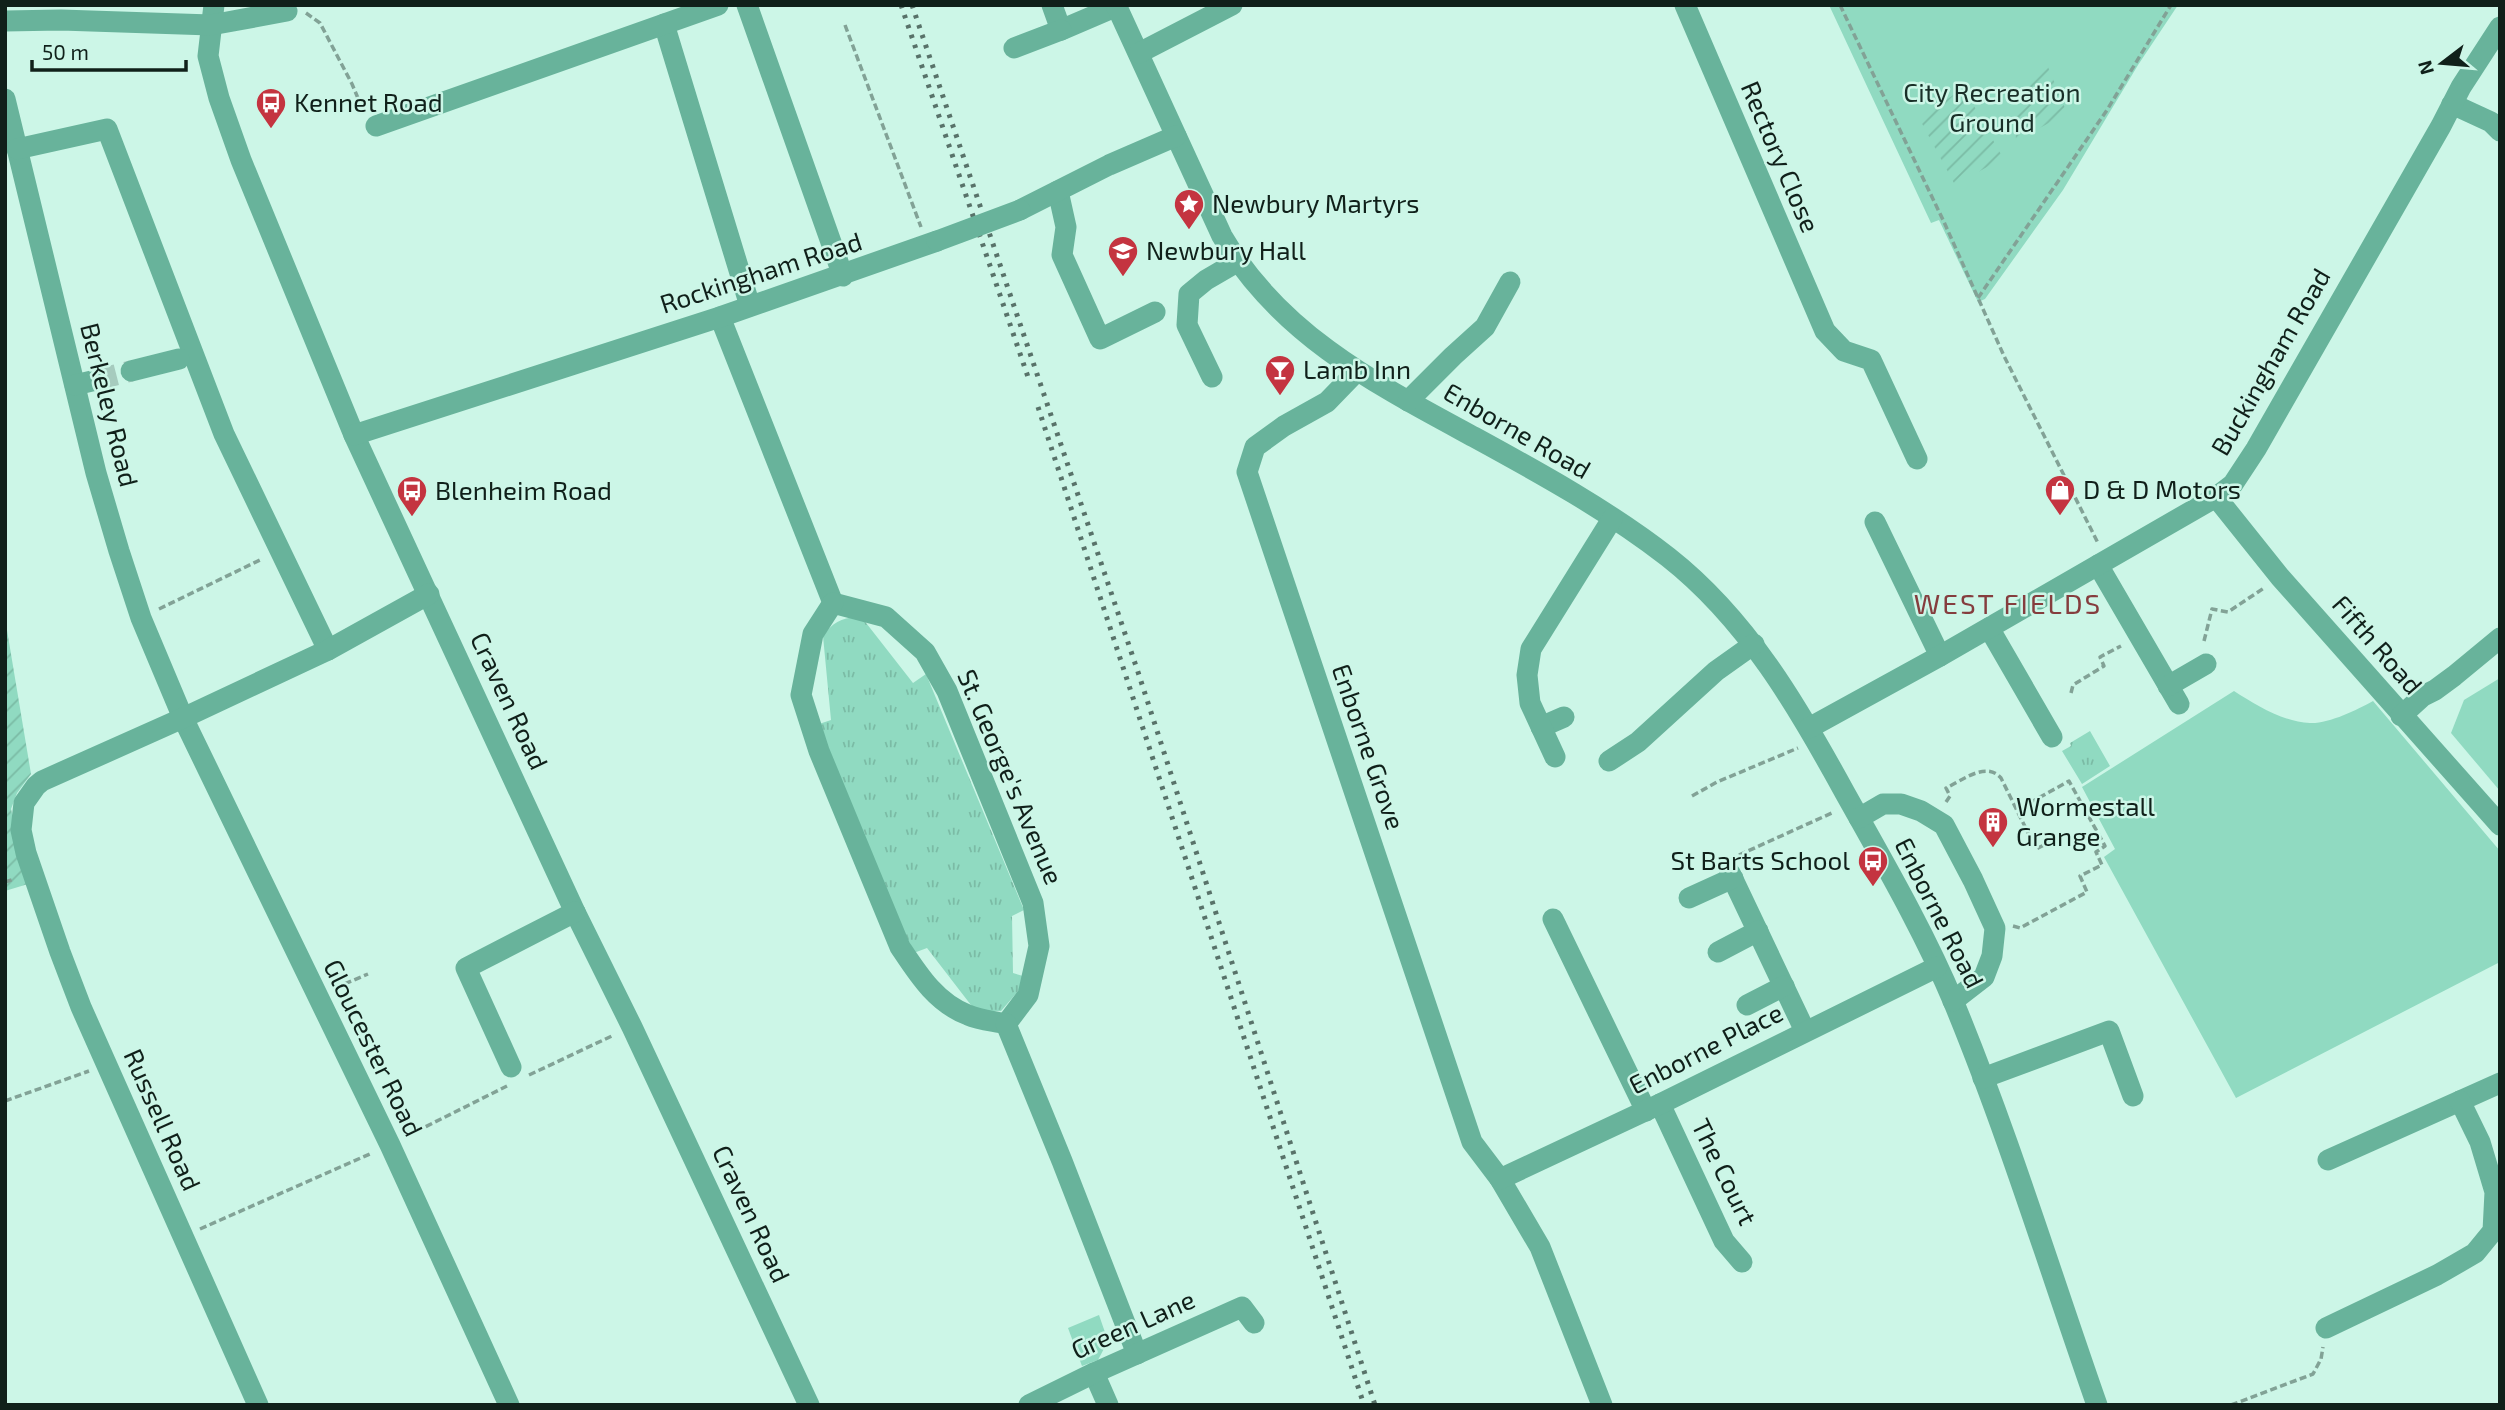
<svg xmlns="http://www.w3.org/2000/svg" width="2505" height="1410" font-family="'Exo 2',sans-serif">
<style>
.grass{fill:url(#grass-tufts)}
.park{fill:#90dac1}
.garden{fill:url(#garden-furrows)}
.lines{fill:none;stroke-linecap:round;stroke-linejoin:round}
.minor-tunnel{stroke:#a6cbbe;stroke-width:21;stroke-dasharray:21 10;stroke-linecap:butt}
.path{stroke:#82a296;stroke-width:3.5;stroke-dasharray:7 3.5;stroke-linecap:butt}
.minor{stroke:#68b39b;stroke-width:21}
.rail{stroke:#587269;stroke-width:5;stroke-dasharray:3.5 7;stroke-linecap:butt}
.minor-bridge{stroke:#68b39b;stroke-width:21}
.labels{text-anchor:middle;stroke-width:5;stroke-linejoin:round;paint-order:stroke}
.park-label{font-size:26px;fill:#192f28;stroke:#ccf6e7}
.poi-label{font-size:26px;fill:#10201a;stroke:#ccf6e7;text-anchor:start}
.street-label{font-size:26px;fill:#10201a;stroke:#ccf6e7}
.neighbourhood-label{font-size:28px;letter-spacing:2px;fill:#853d3e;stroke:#ccf6e7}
</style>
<defs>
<pattern id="grass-tufts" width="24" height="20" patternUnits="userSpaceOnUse" patternTransform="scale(1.75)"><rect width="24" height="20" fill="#90dac1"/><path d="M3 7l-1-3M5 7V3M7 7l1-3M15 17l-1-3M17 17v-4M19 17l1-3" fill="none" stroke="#7bbba5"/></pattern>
<pattern id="garden-furrows" width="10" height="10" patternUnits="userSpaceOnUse" patternTransform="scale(1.75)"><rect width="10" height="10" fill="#90dac1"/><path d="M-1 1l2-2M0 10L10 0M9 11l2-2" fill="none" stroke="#7bbba5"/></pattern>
</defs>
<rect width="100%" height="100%" fill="#ccf6e7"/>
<!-- grass -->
<g class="grass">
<path d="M 857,617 L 863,619 L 913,683 L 926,674 L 1024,910 L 1012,916 L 1013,973 L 1023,976 L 1019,990 L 1001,1011 L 986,1012 L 974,1009 L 927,948 L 911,954 L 816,725 L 831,720 L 823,636 C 832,623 841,618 857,617 Z"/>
<path d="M 2090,731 L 2110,766 L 2082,784 L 2062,751 L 2071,746 L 2070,743 Z"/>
</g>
<!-- park -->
<g class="park">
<path d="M 1829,5 L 2178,5 L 2138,65 L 2063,190 L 1985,299 L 1978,302 L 1939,220 L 1931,223 Z"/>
<path d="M 2500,678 L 2500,791 L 2451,733 L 2464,700 Z"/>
<path d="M 2234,691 C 2256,705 2283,722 2310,723 C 2328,724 2357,710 2373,701 L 2500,851 L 2500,962 L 2236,1098 L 2104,857 L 2115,849 L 2082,787 Z"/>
<path d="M 1099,1315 L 1108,1341 L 1098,1360 L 1082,1366 L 1068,1328 Z"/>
</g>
<!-- garden -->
<g class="garden">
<path d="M 2048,67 L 2067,113 L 2016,141 L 2014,91 Z"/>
<path d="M 1964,88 L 2003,158 L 1955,185 L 1919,118 Z"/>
<path d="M 5,618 L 31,774 L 17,793 L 11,809 L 28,884 L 5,891 Z"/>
</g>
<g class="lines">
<!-- minor-tunnel -->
<path class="minor-tunnel" d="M 96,380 L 131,371"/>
<!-- path -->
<g class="path">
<path d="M 1840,5 L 1944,222 L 2004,356 L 2098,543"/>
<path d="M 306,13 L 320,23 L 352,84 L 363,110"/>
<path d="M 845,25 L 921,227"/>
<path d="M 1978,298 L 2107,110 L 2171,5"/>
<path d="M 159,609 L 262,559"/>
<path d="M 2204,641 L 2212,609 L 2228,612 L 2264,588"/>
<path d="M 2071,693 L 2073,685 L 2104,666 L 2100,657 L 2121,646"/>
<path d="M 1692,796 L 1717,782 L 1798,748"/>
<path d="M 1946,802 L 1950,796 L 1946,788 C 1963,780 1986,761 2001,778 L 2036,849 L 2050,842"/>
<path d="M 1739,855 L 1834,812"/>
<path d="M 5,882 L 14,879"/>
<path d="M 2013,926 L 2020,928 L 2087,892 L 2080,876 L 2102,865 L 2096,852 L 2105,846 L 2069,781 L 2017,810"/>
<path d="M 335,988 L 368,974"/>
<path d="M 529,1075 L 614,1035"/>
<path d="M 5,1101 L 89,1071"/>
<path d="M 407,1136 L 507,1086"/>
<path d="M 200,1229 L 372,1153"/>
<path d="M 2231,1405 L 2313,1374 L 2321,1359 L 2323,1347"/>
</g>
<!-- minor -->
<g class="minor">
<path d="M 214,5 L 208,56 L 219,98 L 241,160 L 354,435 L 575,912 L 632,1027 L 809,1405"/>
<path d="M 747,5 L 843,276"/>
<path d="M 1052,5 L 1061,30 L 1117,6"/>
<path d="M 1116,5 L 1222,236 C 1280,335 1376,384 1474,437 C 1540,473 1609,511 1668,557 C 1747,619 1798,707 1845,793 C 1883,861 1924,931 1954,1003 C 2008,1134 2050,1271 2097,1405"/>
<path d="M 1685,5 L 1825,331 L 1844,351 L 1871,360 L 1917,459"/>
<path d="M 5,21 L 61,20 L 211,25 L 287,11"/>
<path d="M 664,24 L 750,306"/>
<path d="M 1014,48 L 1061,30"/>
<path d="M 1139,53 L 1232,5"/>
<path d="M 5,99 L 96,473 L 119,551 L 141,618 L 183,718 L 390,1145 L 509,1405"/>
<path d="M 2452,104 L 2491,122 L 2500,131"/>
<path d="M 376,126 L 718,5"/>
<path d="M 17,149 L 107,129 L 224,434 L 328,650"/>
<path d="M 1058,191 L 1066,227 L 1062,255 L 1100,339 L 1155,312"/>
<path d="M 1020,210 L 1109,165 L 1176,136"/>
<path d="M 720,317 L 833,603"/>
<path d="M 131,371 L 179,359"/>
<path d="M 1357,371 L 1327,402 L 1284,426 L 1255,447 L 1247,472 L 1472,1142 L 1500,1179 L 1540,1247 L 1602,1405"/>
<path d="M 1212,377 L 1187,325 L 1189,294 L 1206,280 L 1237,262"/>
<path d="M 75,385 L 96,380"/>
<path d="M 1408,401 L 1453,356 L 1485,327 L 1510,282"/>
<path d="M 354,435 L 720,317 L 937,241"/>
<path d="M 2216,497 L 2280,577 L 2500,825"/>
<path d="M 1875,522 L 1940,656"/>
<path d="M 2098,565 L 2179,704"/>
<path d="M 833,603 L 886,617 L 925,652 L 947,691 L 1033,903 L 1039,946 L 1028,995 L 1006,1024"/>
<path d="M 833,603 L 813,634 L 801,695 L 819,751 L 900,947 C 918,974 936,1003 968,1015 C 980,1020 993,1021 1006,1024"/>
<path d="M 1989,628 L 2052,737"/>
<path d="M 2168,686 L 2206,664"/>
<path d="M 2401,716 L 2423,696 L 2435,690 L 2454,676 L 2500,638"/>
<path d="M 1541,727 L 1564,717"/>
<path d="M 1809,728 L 1940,656 L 2216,497 L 2233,484 L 2256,449 L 2441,126 L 2461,87 L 2500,27"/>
<path d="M 1555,757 L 1530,703 L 1527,675 L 1531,649 L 1612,519"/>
<path d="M 1609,761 L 1638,742 L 1716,671 L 1754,644"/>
<path d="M 1859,818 L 1883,804 L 1901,804 L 1921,811 L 1944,825 L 1973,880 L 1995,928 L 1992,956 L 1984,977 L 1953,1001"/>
<path d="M 1730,873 L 1805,1031"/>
<path d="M 1689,898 L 1733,878"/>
<path d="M 1553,919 L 1646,1111"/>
<path d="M 1718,952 L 1758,931"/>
<path d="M 1747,1005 L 1784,986"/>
<path d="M 1006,1024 L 1062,1161 L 1137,1354"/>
<path d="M 511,1067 L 466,968 L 575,912"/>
<path d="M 1983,1078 L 2109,1031 L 2133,1096"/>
<path d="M 1660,1104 L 1724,1241 L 1742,1262"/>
<path d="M 2328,1160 L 2500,1083"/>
<path d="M 1500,1179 L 1660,1104 L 1937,967"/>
<path d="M 2326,1328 L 2437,1275 L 2475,1253 L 2493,1231 L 2495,1192 L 2480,1142 L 2460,1101"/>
<path d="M 1094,1373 L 1108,1405"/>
<path d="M 258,1405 L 81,1007 L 60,952 L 26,853 L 21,830 L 24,803 L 36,786 L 42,781 L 183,718 L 328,650 L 429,594"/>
<path d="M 1029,1405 L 1094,1373 L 1242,1307 L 1254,1323"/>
</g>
<!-- rail -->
<g class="rail">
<path d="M 901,5 L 1028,377"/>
<path d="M 912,5 L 1138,672 L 1375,1405"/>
<path d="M 1038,407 L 1364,1405"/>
</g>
<!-- minor-bridge -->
<path class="minor-bridge" d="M 937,241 L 1020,210"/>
</g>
<!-- icons -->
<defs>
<g id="bus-pin" transform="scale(1.575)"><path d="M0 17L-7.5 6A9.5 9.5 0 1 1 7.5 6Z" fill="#c43440" stroke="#ccf6e7"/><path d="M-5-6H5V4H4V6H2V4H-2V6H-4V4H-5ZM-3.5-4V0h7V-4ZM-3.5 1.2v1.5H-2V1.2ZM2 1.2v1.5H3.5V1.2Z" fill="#fff"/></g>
<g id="sight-pin" transform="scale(1.575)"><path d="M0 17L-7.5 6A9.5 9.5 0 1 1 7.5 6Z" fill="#c43440" stroke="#ccf6e7"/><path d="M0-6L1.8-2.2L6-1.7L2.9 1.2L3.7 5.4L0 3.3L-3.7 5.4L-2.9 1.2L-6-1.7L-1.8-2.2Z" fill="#fff"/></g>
<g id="school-pin" transform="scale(1.575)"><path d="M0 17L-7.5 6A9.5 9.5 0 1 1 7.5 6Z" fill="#c43440" stroke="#ccf6e7"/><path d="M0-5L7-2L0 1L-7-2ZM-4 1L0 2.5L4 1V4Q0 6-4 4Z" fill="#fff"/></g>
<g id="bar-pin" transform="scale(1.575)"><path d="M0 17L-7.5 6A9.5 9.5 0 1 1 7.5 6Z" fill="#c43440" stroke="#ccf6e7"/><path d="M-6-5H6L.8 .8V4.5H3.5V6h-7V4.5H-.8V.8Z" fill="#fff"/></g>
<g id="shop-pin" transform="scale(1.575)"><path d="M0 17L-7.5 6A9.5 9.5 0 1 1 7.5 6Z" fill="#c43440" stroke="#ccf6e7"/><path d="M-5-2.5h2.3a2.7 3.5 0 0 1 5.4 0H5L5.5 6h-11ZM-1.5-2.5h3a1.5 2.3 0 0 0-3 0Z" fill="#fff"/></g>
<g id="building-pin" transform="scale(1.575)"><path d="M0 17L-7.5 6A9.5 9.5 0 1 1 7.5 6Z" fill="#c43440" stroke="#ccf6e7"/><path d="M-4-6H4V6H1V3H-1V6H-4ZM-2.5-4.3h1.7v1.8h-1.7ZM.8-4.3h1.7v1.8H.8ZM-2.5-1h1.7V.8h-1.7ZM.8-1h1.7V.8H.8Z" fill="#fff"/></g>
</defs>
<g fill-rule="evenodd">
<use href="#bus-pin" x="271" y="103"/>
<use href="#sight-pin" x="1189" y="204"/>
<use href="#school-pin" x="1123" y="251"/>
<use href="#bar-pin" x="1280" y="370"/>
<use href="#shop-pin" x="2060" y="490"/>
<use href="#bus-pin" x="412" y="491"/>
<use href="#building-pin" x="1993" y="822"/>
<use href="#bus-pin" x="1873" y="861"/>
</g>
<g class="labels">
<!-- park labels -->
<g class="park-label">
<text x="1992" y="102">City Recreation<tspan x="1992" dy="30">Ground</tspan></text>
</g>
<!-- poi labels -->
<g class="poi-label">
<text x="294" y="112">Kennet Road</text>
<text x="1212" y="213">Newbury Martyrs</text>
<text x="1146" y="260">Newbury Hall</text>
<text x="1303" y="379">Lamb Inn</text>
<text x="2083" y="499">D &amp; D Motors</text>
<text x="435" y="500">Blenheim Road</text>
<text x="2016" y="816">Wormestall<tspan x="2016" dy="30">Grange</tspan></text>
<text x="1850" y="870" text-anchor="end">St Barts School</text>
</g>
<!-- street labels -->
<g class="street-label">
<text transform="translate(1780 157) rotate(67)" y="9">Rectory Close</text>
<text transform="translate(761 273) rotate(-18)" y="9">Rockingham Road</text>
<text transform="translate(2271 362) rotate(-60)" y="9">Buckingham Road</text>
<text transform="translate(109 405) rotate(76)" y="9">Berkeley Road</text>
<text transform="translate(1517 431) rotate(30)" y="9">Enborne Road</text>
<text transform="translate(2377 645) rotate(49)" y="9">Fifth Road</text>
<text transform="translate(509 701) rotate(65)" y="9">Craven Road</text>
<text transform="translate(1368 747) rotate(71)" y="9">Enborne Grove</text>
<text transform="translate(1010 777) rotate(67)" y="9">St. George's Avenue</text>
<text transform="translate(1939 913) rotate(63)" y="9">Enborne Road</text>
<text transform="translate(373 1048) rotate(64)" y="9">Gloucester Road</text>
<text transform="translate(1706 1049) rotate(-27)" y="9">Enborne Place</text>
<text transform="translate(162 1120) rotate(66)" y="9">Russell Road</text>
<text transform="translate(1724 1172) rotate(64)" y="9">The Court</text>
<text transform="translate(751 1214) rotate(65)" y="9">Craven Road</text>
<text transform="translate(1133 1325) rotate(-24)" y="9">Green Lane</text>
</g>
<!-- neighbourhood labels -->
<g class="neighbourhood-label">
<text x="2008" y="614">WEST FIELDS</text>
</g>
</g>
<!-- border -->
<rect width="2505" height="1410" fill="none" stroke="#10201a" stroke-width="14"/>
<!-- north arrow -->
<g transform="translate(2442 63) rotate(254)" stroke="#ccf6e7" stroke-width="5" paint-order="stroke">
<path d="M0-5L12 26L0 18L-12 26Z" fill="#10201a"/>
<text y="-10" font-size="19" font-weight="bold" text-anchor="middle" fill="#10201a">N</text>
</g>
<!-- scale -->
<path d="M32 60v10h154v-10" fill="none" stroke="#10201a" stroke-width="3.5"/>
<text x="42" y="60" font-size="21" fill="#10201a" stroke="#ccf6e7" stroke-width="5" paint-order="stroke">50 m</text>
</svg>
